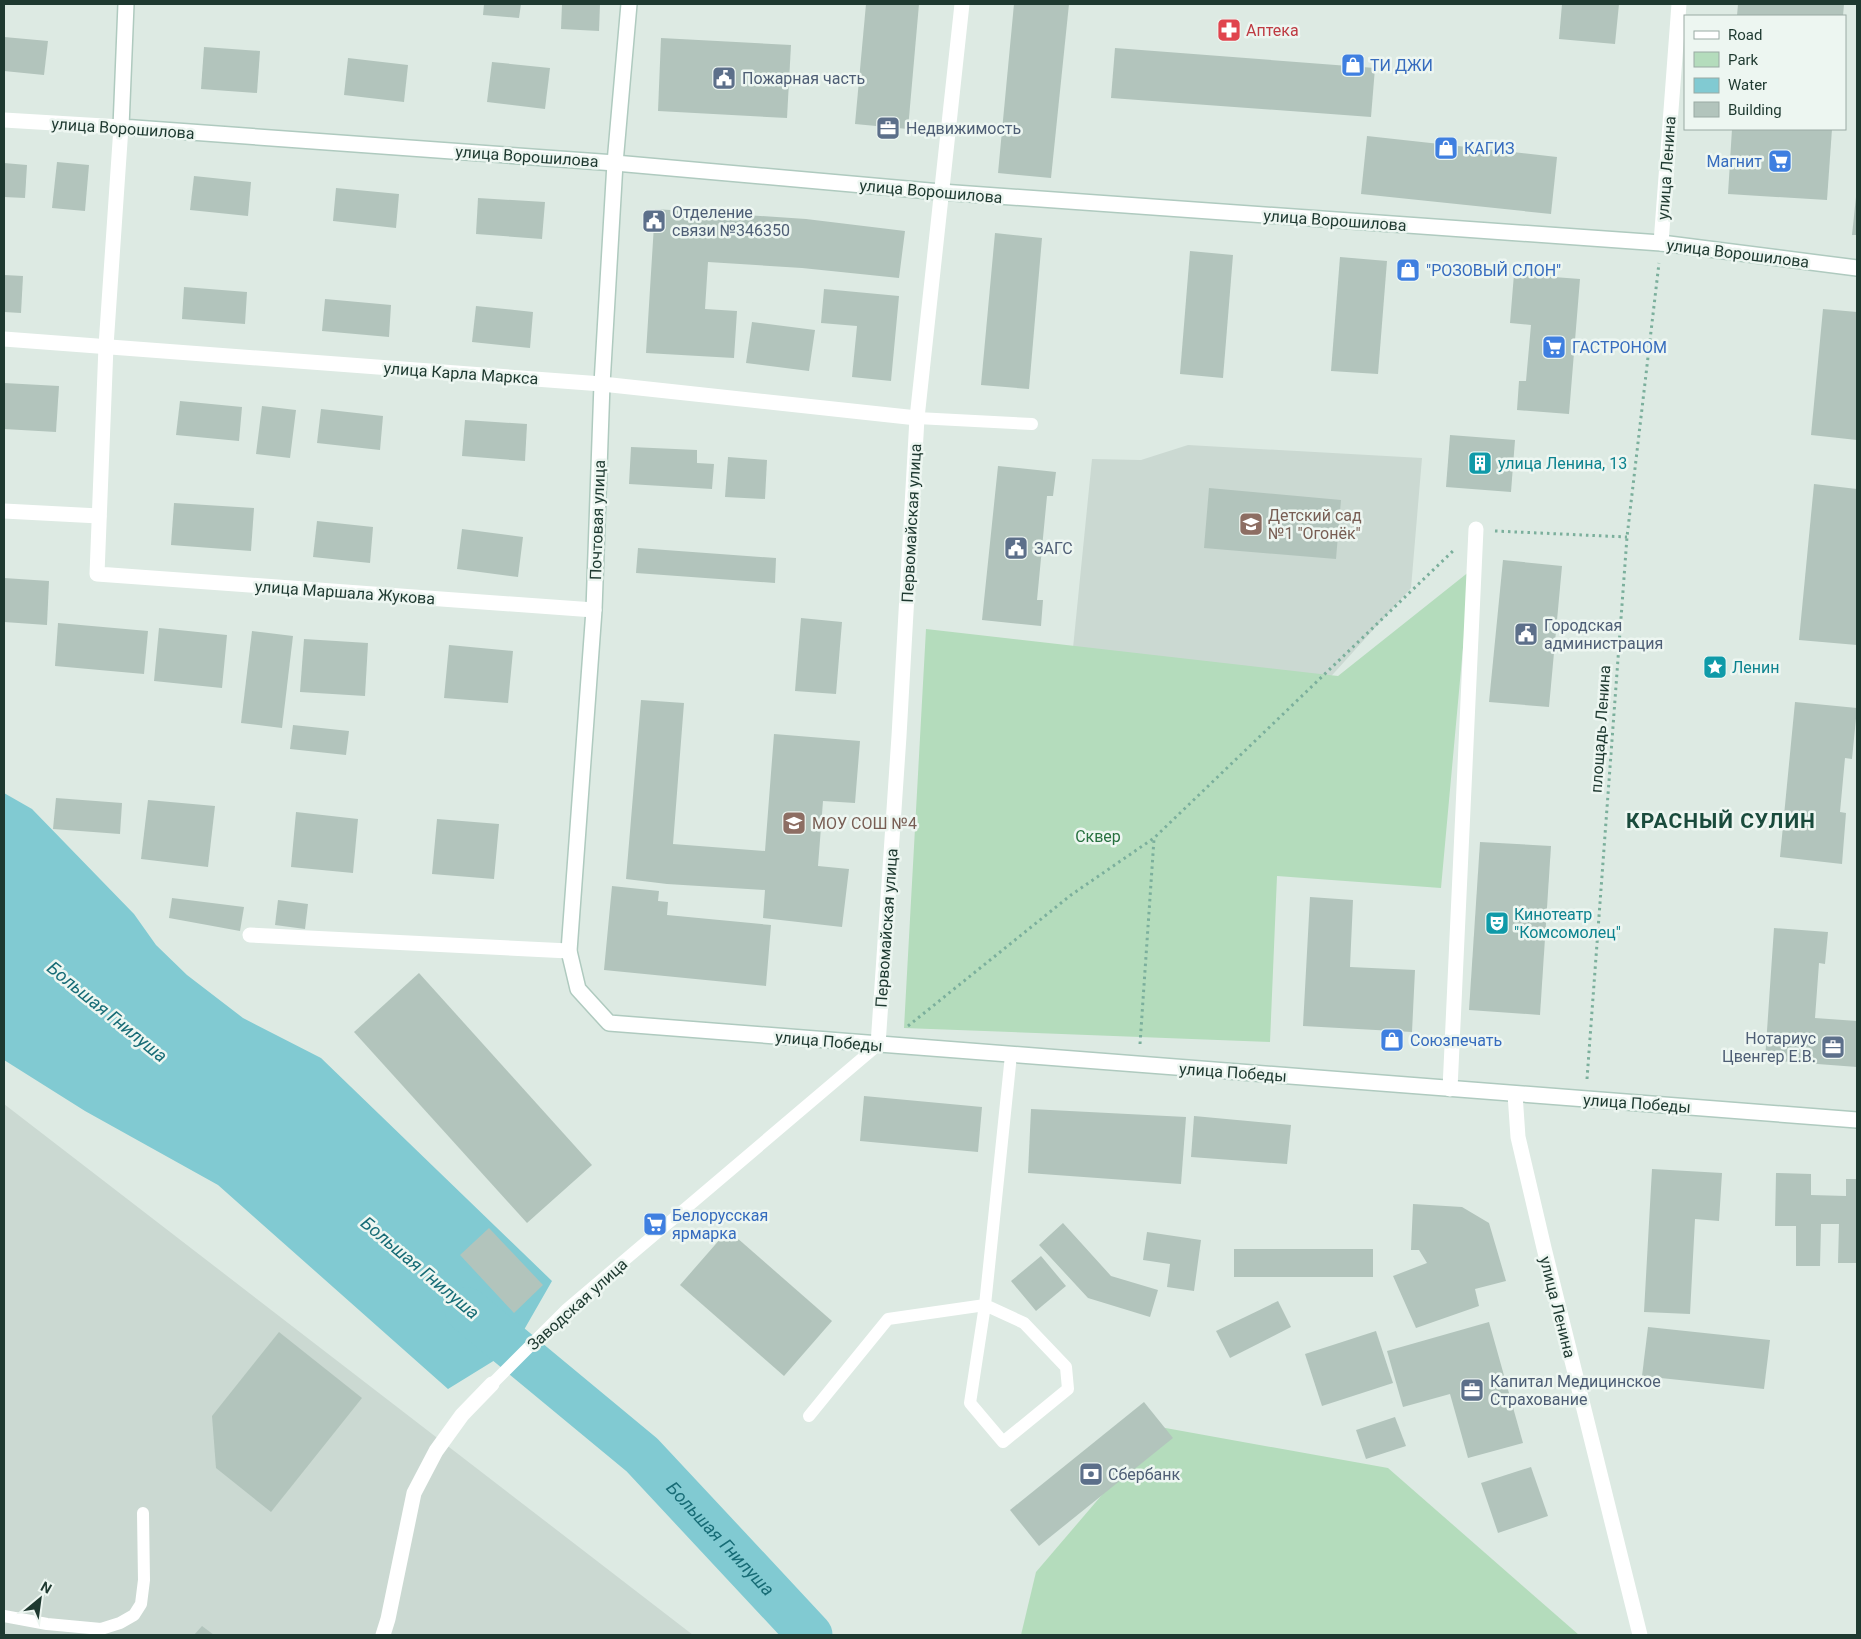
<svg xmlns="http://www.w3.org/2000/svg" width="1861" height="1639" font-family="Roboto,sans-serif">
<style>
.built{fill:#cbd9d2}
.green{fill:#b4dcbc}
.water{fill:#81cad2}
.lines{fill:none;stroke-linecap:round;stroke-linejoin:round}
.river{stroke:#81cad2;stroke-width:45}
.building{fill:#b2c4bc}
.secondary-casing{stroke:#afcabf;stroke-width:18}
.path{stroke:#7baf9c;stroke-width:3;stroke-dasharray:2.5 4;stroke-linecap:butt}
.lane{stroke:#fff;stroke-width:12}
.street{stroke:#fff;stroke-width:15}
.secondary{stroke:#fff;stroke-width:15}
.labels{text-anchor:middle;stroke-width:5;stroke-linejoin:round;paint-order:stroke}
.health-label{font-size:16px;fill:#be3a42;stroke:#edf6f1;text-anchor:start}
.shop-label{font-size:16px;fill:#366cbe;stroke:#edf6f1;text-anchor:start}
.service-label{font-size:16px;fill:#4e5e75;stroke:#edf6f1;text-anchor:start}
.street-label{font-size:16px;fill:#1e3930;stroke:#edf6f1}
.culture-label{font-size:16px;fill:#0d838f;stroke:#edf6f1;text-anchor:start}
.education-label{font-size:16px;fill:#785e54;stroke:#edf6f1;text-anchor:start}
.park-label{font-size:16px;fill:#27713f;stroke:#edf6f1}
.water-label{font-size:18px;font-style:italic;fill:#176c76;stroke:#edf6f1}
.district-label{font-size:21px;font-weight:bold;letter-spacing:1px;fill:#1a4b3c;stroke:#edf6f1}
</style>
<rect width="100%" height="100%" fill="#ddeae3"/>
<!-- built -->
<g class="built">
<path d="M 1188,445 L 1422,458 L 1411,588 L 1325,683 L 1072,658 L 1092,459 L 1141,460 Z"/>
<path d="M 4,1104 L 693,1635 L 4,1635 Z"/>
</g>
<!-- green -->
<g class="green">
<path d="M 1470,571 L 1441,888 L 1277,876 L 1270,1042 L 904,1028 L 926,629 L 1338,676 Z"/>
<path d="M 1160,1427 L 1388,1468 L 1579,1635 L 1021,1635 L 1036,1572 Z"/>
</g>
<!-- water -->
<path class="water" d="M 4,793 L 32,809 L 134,914 L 156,945 L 187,975 L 243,1018 L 321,1058 L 552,1281 L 513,1349 L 448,1389 L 218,1185 L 85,1111 L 4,1060 Z"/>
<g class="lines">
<!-- river -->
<path class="river" id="s1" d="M 467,1310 L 642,1455 L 810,1635"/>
</g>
<!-- building -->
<g class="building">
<path d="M 484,4 L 521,4 L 519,18 L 483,15 Z"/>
<path d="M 562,4 L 600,4 L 599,31 L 561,29 Z"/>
<path d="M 866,4 L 919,4 L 908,129 L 855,124 Z"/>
<path d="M 1014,4 L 1069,4 L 1051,178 L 998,173 Z"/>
<path d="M 1562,4 L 1619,4 L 1615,44 L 1559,39 Z"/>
<path d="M 1738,4 L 1844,4 L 1843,16 L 1737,16 Z"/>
<path d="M 4,37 L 48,41 L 44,75 L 4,71 Z"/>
<path d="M 661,38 L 791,45 L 787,118 L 658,111 Z"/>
<path d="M 204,47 L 260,51 L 257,93 L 201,89 Z"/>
<path d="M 1115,48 L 1375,68 L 1371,117 L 1111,98 Z"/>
<path d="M 348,58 L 408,65 L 404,102 L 344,95 Z"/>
<path d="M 492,62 L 550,68 L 545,109 L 487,102 Z"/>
<path d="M 1732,129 L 1832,129 L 1827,200 L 1728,194 Z"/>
<path d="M 1367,136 L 1557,157 L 1551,214 L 1361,194 Z"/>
<path d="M 57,162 L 89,165 L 85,211 L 52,208 Z"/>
<path d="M 4,163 L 27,165 L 25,198 L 4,197 Z"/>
<path d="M 194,176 L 251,182 L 248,216 L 190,210 Z"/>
<path d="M 336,188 L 399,194 L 396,228 L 333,221 Z"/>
<path d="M 1856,197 L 1857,197 L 1857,235 L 1852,235 Z"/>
<path d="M 478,198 L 545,202 L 542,239 L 476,234 Z"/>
<path d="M 655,209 L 806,219 L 905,231 L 899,278 L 802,268 L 708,262 L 705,309 L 737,311 L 734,358 L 646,353 Z"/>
<path d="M 995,233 L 1042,238 L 1029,389 L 981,385 Z"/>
<path d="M 1190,251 L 1233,255 L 1223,378 L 1180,374 Z"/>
<path d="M 1340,257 L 1387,261 L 1378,374 L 1331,371 Z"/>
<path d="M 1514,274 L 1580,279 L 1569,414 L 1517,410 L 1519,381 L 1526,381 L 1531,325 L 1510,323 Z"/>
<path d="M 4,275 L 23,276 L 21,313 L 4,312 Z"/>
<path d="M 184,287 L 247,292 L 245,324 L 182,319 Z"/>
<path d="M 824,289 L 899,296 L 891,381 L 852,377 L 857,326 L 821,323 Z"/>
<path d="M 325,299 L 391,305 L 389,337 L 322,331 Z"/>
<path d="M 476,306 L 533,312 L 530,348 L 472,342 Z"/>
<path d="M 1823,309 L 1857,312 L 1857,440 L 1811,435 Z"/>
<path d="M 752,322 L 815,330 L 809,371 L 746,363 Z"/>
<path d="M 4,383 L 59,386 L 56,432 L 4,429 Z"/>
<path d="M 180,401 L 242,407 L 239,441 L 176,435 Z"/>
<path d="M 262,406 L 296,410 L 290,458 L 256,454 Z"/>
<path d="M 321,409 L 383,416 L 380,450 L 317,443 Z"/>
<path d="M 465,420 L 527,424 L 525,461 L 462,456 Z"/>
<path d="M 1450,435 L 1515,440 L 1511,492 L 1446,487 Z"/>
<path d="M 631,447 L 697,450 L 697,463 L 714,464 L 712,489 L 629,484 Z"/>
<path d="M 728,457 L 767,460 L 765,499 L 725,497 Z"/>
<path d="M 998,466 L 1056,472 L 1053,496 L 1047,496 L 1037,600 L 1043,600 L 1041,626 L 982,620 Z"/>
<path d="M 1814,484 L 1857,489 L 1857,645 L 1799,640 Z"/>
<path d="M 1209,488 L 1341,500 L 1336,559 L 1204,548 Z"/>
<path d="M 174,503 L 254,508 L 251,551 L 171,545 Z"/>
<path d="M 317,521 L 373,527 L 370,563 L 313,557 Z"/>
<path d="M 462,529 L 523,537 L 518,577 L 457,569 Z"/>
<path d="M 638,548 L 776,558 L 775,583 L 636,573 Z"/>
<path d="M 1503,560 L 1562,566 L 1549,707 L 1489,702 Z"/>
<path d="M 4,578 L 49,581 L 47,625 L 4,622 Z"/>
<path d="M 801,618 L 842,622 L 836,694 L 795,691 Z"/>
<path d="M 58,623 L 148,631 L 144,674 L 55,666 Z"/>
<path d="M 159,628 L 227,635 L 222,688 L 154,681 Z"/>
<path d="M 252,631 L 293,636 L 282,728 L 241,723 Z"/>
<path d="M 304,639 L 368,643 L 365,696 L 300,692 Z"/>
<path d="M 449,645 L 513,651 L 508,703 L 444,698 Z"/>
<path d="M 641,700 L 684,703 L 673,844 L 765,851 L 774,734 L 860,741 L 855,803 L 823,801 L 818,866 L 849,869 L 842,927 L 763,918 L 765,890 L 667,884 L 626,879 Z"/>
<path d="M 1795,702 L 1857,708 L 1852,759 L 1845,758 L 1840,812 L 1846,813 L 1842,864 L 1780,857 Z"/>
<path d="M 293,725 L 349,731 L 346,755 L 290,749 Z"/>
<path d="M 56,798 L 122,803 L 120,834 L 53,829 Z"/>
<path d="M 148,800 L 215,806 L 208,867 L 141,859 Z"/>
<path d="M 296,812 L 358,819 L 353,873 L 291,867 Z"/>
<path d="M 437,819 L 499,824 L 494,879 L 432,874 Z"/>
<path d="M 1480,842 L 1551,846 L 1540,1015 L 1469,1010 Z"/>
<path d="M 612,886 L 659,891 L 658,901 L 668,902 L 667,915 L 771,925 L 766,986 L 604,970 Z"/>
<path d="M 1310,897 L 1353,900 L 1350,967 L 1415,970 L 1412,1032 L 1303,1026 Z"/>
<path d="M 172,898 L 244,907 L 240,931 L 169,918 Z"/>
<path d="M 278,900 L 308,904 L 305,929 L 275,925 Z"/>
<path d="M 1774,928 L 1828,932 L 1825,964 L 1819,963 L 1815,1018 L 1857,1021 L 1857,1067 L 1765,1060 Z"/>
<path d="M 419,973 L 592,1165 L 527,1223 L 354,1032 Z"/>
<path d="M 864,1096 L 982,1107 L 978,1152 L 860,1141 Z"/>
<path d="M 1031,1109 L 1186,1117 L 1181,1184 L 1028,1173 Z"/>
<path d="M 1194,1116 L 1291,1125 L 1287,1164 L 1191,1157 Z"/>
<path d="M 1652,1169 L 1722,1173 L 1719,1221 L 1695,1219 L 1690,1314 L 1644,1312 Z"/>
<path d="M 1776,1173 L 1811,1174 L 1811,1195 L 1846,1196 L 1846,1179 L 1857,1179 L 1857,1263 L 1838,1263 L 1839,1224 L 1821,1224 L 1820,1266 L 1796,1266 L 1796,1226 L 1775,1226 Z"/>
<path d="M 1413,1204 L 1462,1207 L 1489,1223 L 1506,1281 L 1475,1289 L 1479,1306 L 1416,1328 L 1393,1276 L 1427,1263 L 1419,1250 L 1411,1250 Z"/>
<path d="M 1063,1223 L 1111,1276 L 1158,1290 L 1150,1317 L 1088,1298 L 1039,1245 Z"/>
<path d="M 489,1228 L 543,1285 L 514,1313 L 460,1255 Z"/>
<path d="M 728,1230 L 832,1321 L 784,1376 L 680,1285 Z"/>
<path d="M 1147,1232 L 1201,1240 L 1194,1291 L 1167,1287 L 1170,1264 L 1143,1260 Z"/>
<rect x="1234" y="1249" width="139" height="28"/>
<path d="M 1041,1256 L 1066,1286 L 1036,1311 L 1011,1281 Z"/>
<path d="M 1278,1301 L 1291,1327 L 1230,1358 L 1216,1331 Z"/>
<path d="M 1489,1322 L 1523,1443 L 1468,1458 L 1450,1394 L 1403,1407 L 1387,1351 Z"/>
<path d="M 1648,1327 L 1770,1340 L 1764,1389 L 1642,1376 Z"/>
<path d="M 1376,1331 L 1393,1383 L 1322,1406 L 1305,1354 Z"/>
<path d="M 279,1332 L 362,1398 L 271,1512 L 216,1468 L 212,1416 Z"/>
<path d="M 1144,1402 L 1173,1438 L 1039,1546 L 1010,1510 Z"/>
<path d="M 1395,1417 L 1406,1446 L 1366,1459 L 1356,1430 Z"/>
<path d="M 1531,1467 L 1548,1516 L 1498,1533 L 1481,1483 Z"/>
<path d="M 202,1626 L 214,1635 L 194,1635 Z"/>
</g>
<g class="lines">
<!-- secondary casing -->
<g class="secondary-casing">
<g id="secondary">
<path d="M 126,4 L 121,127 L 615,163 L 941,192 L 1661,243 L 1857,268"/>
<path d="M 629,4 L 615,163 L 602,384 L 594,610 L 569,951 L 578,989 L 609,1023 L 1857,1120"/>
</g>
</g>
<!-- path -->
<g class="path">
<path d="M 1495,531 L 1627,537"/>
<path d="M 908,1026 L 1071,895 L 1154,838 L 1454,550"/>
<path d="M 1140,1044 L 1154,839"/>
<path d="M 1587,1079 L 1627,537 L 1659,263"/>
</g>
<!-- lane -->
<g class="lane">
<path d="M 917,418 L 1032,424"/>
<path d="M 492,1384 L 567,1309 L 878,1045"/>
<path d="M 809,1416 L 888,1319 L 985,1305 L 1024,1323 L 1066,1367 L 1068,1389 L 1003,1442 L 970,1403 L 985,1305 L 1011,1055"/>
<path d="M 4,1616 L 47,1624 L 101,1629 L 120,1623 L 134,1615 L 141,1604 L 144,1580 L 143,1513"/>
</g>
<!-- street -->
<g class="street">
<path d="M 4,120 L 121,127 L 106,346 L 97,574 L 594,610"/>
<path d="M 1661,243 L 1679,4"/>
<path d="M 4,339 L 602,384 L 917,418"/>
<path d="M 4,511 L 99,516"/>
<path d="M 250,935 L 569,951"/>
<path d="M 878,1045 L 899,736 L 917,418 L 962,4"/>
<path d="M 1450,1089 L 1476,529"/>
<path d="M 1515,1094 L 1518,1137 L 1544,1248 L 1640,1635"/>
<path d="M 383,1635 L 388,1619 L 414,1493 L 436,1451 L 462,1415 L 492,1384"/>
</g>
<!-- secondary -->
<use href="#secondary" class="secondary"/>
</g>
<!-- icons -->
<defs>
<g id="pharmacy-square" transform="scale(1.25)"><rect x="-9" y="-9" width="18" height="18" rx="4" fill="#e0444e" stroke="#edf6f1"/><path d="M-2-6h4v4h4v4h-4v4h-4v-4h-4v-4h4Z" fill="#fff"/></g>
<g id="shop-square" transform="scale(1.25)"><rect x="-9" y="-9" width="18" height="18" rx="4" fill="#3f7fe0" stroke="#edf6f1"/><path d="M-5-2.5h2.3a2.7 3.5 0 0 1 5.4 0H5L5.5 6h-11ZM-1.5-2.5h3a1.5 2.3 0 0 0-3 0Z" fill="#fff"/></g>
<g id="civic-square" transform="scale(1.25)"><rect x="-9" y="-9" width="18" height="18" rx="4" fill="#5c6f8a" stroke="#edf6f1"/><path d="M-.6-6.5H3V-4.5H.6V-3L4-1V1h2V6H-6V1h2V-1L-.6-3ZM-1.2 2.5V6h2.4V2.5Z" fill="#fff"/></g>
<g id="office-square" transform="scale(1.25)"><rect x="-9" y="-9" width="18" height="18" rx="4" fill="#5c6f8a" stroke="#edf6f1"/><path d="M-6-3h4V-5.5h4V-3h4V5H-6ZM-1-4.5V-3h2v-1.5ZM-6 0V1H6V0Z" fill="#fff"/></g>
<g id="supermarket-square" transform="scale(1.25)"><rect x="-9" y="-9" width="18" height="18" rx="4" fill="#3f7fe0" stroke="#edf6f1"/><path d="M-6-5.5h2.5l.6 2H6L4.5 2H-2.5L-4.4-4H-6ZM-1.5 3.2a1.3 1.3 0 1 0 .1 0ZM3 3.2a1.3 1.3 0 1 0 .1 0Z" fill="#fff"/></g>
<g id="building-square" transform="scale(1.25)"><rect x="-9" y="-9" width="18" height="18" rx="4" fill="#0f9aa8" stroke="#edf6f1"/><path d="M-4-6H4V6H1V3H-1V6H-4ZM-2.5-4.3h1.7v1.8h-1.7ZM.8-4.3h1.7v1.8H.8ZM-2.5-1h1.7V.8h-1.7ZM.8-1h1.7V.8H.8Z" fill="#fff"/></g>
<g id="school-square" transform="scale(1.25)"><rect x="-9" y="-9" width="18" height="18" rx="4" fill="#8d6e63" stroke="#edf6f1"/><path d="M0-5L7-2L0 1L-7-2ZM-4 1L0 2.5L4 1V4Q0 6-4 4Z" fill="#fff"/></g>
<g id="sight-square" transform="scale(1.25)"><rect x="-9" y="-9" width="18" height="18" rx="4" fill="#0f9aa8" stroke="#edf6f1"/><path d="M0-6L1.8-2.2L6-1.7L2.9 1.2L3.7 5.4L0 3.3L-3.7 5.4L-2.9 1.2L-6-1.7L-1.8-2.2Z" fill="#fff"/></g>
<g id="theatre-square" transform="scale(1.25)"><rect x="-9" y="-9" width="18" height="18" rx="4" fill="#0f9aa8" stroke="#edf6f1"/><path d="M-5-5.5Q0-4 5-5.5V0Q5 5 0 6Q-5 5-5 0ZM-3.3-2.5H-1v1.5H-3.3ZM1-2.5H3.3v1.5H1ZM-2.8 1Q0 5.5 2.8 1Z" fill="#fff"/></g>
<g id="bank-square" transform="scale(1.25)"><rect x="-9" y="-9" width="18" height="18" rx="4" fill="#5c6f8a" stroke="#edf6f1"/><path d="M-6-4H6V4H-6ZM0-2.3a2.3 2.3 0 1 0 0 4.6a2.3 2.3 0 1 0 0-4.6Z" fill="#fff"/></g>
</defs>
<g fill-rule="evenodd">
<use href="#pharmacy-square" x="1229" y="30"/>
<use href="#shop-square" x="1353" y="65"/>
<use href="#civic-square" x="724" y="78"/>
<use href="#office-square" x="888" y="128"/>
<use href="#shop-square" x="1446" y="148"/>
<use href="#supermarket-square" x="1780" y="161"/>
<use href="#civic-square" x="654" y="221"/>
<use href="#shop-square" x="1408" y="270"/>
<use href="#supermarket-square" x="1554" y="347"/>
<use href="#building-square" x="1480" y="463"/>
<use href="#school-square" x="1251" y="524"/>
<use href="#civic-square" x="1016" y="548"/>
<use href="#civic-square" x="1526" y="634"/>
<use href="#sight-square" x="1715" y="667"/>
<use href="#school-square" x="794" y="823"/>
<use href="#theatre-square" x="1497" y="923"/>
<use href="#shop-square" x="1392" y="1040"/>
<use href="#office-square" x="1833" y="1047"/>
<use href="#supermarket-square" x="655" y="1224"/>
<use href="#office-square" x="1472" y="1390"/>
<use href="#bank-square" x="1091" y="1474"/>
</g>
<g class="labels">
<!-- health labels -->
<g class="health-label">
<text x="1246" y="36">Аптека</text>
</g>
<!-- shop labels -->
<g class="shop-label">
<text x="1370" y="71">ТИ ДЖИ</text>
<text x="1464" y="154">КАГИЗ</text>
<text x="1762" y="167" text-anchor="end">Магнит</text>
<text x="1426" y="276">"РОЗОВЫЙ СЛОН"</text>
<text x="1572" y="353">ГАСТРОНОМ</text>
<text x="1410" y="1046">Союзпечать</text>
<text x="672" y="1221">Белорусская<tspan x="672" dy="18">ярмарка</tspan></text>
</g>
<!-- service labels -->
<g class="service-label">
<text x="742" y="84">Пожарная часть</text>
<text x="906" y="134">Недвижимость</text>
<text x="672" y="218">Отделение<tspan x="672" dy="18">связи №346350</tspan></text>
<text x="1034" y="554">ЗАГС</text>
<text x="1544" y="631">Городская<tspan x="1544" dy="18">администрация</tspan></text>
<text x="1816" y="1044" text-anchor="end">Нотариус<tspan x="1816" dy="18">Цвенгер Е.В.</tspan></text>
<text x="1490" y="1387">Капитал Медицинское<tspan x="1490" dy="18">Страхование</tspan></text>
<text x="1108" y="1480">Сбербанк</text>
</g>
<!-- street labels -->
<g class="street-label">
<text transform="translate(123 128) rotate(4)" y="6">улица Ворошилова</text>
<text transform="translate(527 156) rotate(4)" y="6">улица Ворошилова</text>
<text transform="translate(1666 168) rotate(-86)" y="6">улица Ленина</text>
<text transform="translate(931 191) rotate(5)" y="6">улица Ворошилова</text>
<text transform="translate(1335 220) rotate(4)" y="6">улица Ворошилова</text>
<text transform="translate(1738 253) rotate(7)" y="6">улица Ворошилова</text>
<text transform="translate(461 373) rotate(4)" y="6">улица Карла Маркса</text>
<text transform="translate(597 520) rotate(-88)" y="6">Почтовая улица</text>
<text transform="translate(911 523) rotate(-87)" y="6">Первомайская улица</text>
<text transform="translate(345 592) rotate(4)" y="6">улица Маршала Жукова</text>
<text transform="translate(1600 729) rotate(-86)" y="6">площадь Ленина</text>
<text transform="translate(886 928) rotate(-86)" y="6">Первомайская улица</text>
<text transform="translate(829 1041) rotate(5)" y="6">улица Победы</text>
<text transform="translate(1233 1072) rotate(4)" y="6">улица Победы</text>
<text transform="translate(1637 1103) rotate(4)" y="6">улица Победы</text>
<text transform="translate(577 1304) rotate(-42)" y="6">Заводская улица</text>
<text transform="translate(1558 1307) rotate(76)" y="6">улица Ленина</text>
</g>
<!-- culture labels -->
<g class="culture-label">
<text x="1498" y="469">улица Ленина, 13</text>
<text x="1732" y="673">Ленин</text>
<text x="1514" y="920">Кинотеатр<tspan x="1514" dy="18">"Комсомолец"</tspan></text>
</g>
<!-- education labels -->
<g class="education-label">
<text x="1268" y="521">Детский сад<tspan x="1268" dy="18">№1 "Огонёк"</tspan></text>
<text x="812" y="829">МОУ СОШ №4</text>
</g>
<!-- park labels -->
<g class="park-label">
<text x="1098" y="842">Сквер</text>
</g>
<!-- water labels -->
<g class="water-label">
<text transform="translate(107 1012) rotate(39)" y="6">Большая Гнилуша</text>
<text transform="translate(420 1268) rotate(40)" y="6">Большая Гнилуша</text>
<text dy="6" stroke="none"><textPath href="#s1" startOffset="342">Большая Гнилуша</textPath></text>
</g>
<!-- district labels -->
<g class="district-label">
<text x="1721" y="828">КРАСНЫЙ СУЛИН</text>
</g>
</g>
<!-- border -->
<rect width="1861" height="1639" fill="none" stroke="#1e3930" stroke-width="10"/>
<!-- legend -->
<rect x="1684" y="15" width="162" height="115" fill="#edf6f1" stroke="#9aaaa4"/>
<rect x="1694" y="31" width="25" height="8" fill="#ffffff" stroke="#9aaaa4"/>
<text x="1728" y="40" font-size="15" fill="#1e3930">Road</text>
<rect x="1694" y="52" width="25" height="15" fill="#b4dcbc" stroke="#9aaaa4"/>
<text x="1728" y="65" font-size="15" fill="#1e3930">Park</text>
<rect x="1694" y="78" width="25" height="15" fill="#81cad2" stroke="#9aaaa4"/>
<text x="1728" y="90" font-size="15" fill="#1e3930">Water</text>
<rect x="1694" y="102" width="25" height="15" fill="#b2c4bc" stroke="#9aaaa4"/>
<text x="1728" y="115" font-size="15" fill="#1e3930">Building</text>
<!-- north arrow -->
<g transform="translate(40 1599) rotate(29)" stroke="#edf6f1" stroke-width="4" paint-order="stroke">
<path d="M0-4L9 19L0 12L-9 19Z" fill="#1e3930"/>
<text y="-8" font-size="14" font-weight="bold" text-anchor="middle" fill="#1e3930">N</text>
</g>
</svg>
